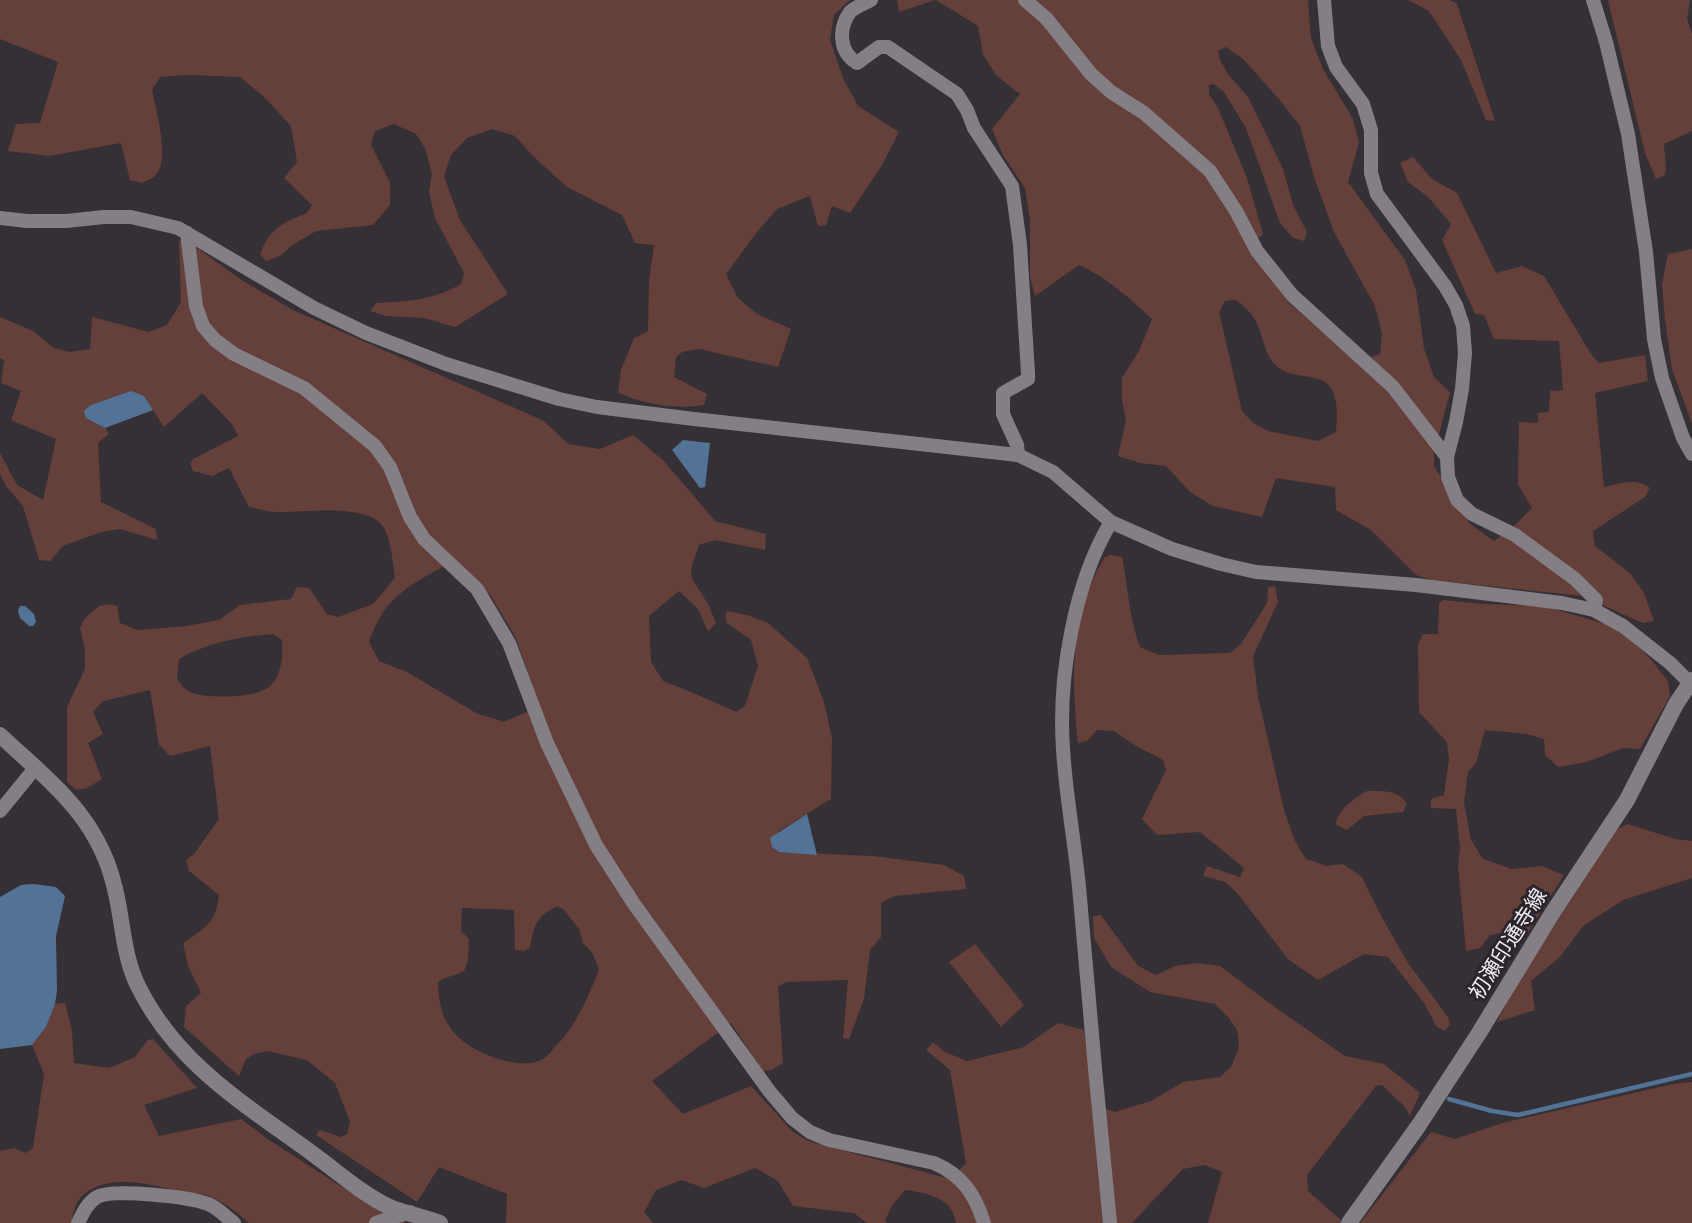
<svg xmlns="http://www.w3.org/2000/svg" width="1692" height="1223" font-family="'Exo 2','Noto Sans JP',sans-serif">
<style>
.green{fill:#653f39;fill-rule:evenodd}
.water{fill:#537396}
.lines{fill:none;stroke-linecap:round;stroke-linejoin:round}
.stream{stroke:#537396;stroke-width:4.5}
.minor{stroke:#847e85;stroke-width:14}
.tertiary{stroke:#847e85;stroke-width:16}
.secondary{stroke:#847e85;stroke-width:16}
.labels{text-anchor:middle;stroke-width:6;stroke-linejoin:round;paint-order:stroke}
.street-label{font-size:21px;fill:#efebef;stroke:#2b262c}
</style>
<rect width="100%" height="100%" fill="#353036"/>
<!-- green -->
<g class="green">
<path d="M 0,0 L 850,0 L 834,15 L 830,40 L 843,78 L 858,106 L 899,132 L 882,165 L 850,213 L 832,206 L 826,225 L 818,226 L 810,196 L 777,209 L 757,232 L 726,274 L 738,298 L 757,314 L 791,329 L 778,367 L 699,349 L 682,352 L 676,357 L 674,377 L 707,394 L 704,405 C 679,410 640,404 618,392 L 621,370 L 634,338 L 648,331 L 649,281 L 654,245 L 635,243 L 622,215 L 567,187 L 534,157 L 515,136 L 492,129 L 467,138 L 451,155 L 444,176 L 460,220 L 508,294 L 455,327 L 424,318 L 386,316 L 370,311 L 376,303 C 408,301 432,301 461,284 L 464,273 L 435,218 L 429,192 L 432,174 L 425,148 L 416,134 L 394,124 L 375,131 L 371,145 L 390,183 L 390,205 L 373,225 L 316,231 L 294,244 L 280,256 L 266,261 L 260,254 C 269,229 284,222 307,213 L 312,205 L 284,178 L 297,162 L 291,126 L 266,99 L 240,77 L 188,75 L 160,77 L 152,90 C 156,110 171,161 155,176 C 152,179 145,181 142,183 L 130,180 L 121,143 L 49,156 L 8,151 L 16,124 L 40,123 L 58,62 L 0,39 Z"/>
<path d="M 897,0 L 935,0 L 899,12 Z"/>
<path d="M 936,0 L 1308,0 L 1311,38 L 1323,69 L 1353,119 L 1359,142 L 1348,182 L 1405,260 L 1416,290 L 1424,349 L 1434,377 L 1450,392 L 1434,453 L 1434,466 L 1470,524 L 1494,541 L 1516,524 L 1532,508 L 1518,484 L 1519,422 L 1538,423 L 1538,413 L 1549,412 L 1550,391 L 1563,390 L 1559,341 L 1494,339 L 1484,315 L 1475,314 L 1442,240 L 1451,224 L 1428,197 L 1408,182 L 1400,163 L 1413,157 L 1432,179 L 1457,193 L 1496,273 L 1522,266 L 1544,276 L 1591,354 L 1599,363 L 1645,355 L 1648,381 L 1595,393 L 1604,487 C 1620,484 1636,477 1650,488 L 1645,497 L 1593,531 L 1595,546 L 1630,573 L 1644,593 L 1654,621 L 1643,623 L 1582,596 L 1432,580 L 1416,575 L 1371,530 L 1336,510 L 1335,487 L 1276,478 L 1262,517 L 1213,506 L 1190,492 L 1166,466 L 1140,463 L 1118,456 L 1126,420 L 1122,399 L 1122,378 L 1139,351 L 1152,319 C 1130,299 1107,277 1079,265 L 1035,296 L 1030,277 L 1030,220 L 1025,188 L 1003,155 L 992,129 L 1020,94 L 997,76 L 983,55 L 978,26 ZM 1226,47 L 1243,59 L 1278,98 L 1300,126 L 1315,180 L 1334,232 L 1375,306 L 1382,334 L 1380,354 L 1356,362 L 1289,303 L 1249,247 L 1263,234 L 1247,178 L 1218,108 L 1209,94 L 1209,85 L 1214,84 L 1224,92 L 1246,128 L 1280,223 L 1293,238 L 1304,241 L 1307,232 L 1293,205 L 1283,169 L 1248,97 L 1228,74 L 1220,60 L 1218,51 ZM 1235,300 C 1269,320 1257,352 1279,368 C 1293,379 1321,373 1330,387 C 1339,400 1337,417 1336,432 L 1318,441 L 1268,431 L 1253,423 L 1242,411 L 1219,312 L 1225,301 Z"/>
<path d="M 1408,0 L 1450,0 L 1457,4 L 1495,121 L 1486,120 L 1461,60 L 1429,11 Z"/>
<path d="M 1608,0 L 1690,0 L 1687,19 L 1692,34 L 1692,131 L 1664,144 L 1666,169 L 1664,176 L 1656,179 L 1645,153 Z"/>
<path d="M 179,240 L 200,250 L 243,281 L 293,310 L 544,421 L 568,444 L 600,449 L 633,435 L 664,461 L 715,521 L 766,534 L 765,550 L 715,540 L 699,545 L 691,569 L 692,579 L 708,604 L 716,623 L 708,631 L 698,609 L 679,591 L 649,616 L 651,662 L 663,681 L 698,695 L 736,712 L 745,706 L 758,666 L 751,640 L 727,623 L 725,616 L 727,611 L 747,615 L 768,623 L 807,658 L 824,702 L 832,738 L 831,799 L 779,831 L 779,852 L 873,856 L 944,865 L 964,876 L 966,889 L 894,896 L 881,903 L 881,937 L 870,950 L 864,999 L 849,1039 L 843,1038 L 848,980 L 786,982 L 778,987 L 783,1063 L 772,1070 L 763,1071 L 731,1023 L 652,1081 L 683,1114 L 751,1086 L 792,1131 L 808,1141 L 950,1179 L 966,1163 L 950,1070 L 926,1050 L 933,1042 L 945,1052 L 967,1061 L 1024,1047 L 1058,1023 L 1084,1030 L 1096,1106 L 1115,1112 L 1151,1101 L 1183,1082 L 1220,1077 L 1231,1067 L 1239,1047 L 1237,1030 L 1229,1018 L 1215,1004 L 1150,992 L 1111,967 L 1094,938 L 1093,916 L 1101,915 L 1138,966 L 1156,975 L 1175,966 L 1198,963 L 1220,966 L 1276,1008 L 1345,1056 L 1384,1064 L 1420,1093 L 1410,1116 L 1406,1108 L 1382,1085 L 1376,1086 L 1307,1175 L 1308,1191 L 1344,1223 L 1208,1223 L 1222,1172 L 1204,1165 L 1183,1169 L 1132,1223 L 956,1223 C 952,1197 927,1193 905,1190 L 891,1207 L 885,1221 L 887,1223 L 867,1223 L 854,1213 L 793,1206 L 778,1181 L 755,1168 L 704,1188 L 682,1180 L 656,1190 L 644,1212 L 653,1223 L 506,1223 L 507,1194 L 439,1167 L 417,1202 L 316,1135 L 320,1130 L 341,1137 L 347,1134 L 350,1122 L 335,1083 L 307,1060 L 267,1051 L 254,1054 L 246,1059 L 239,1076 L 184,1027 L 186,1006 L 201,993 L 188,966 L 183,943 C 205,928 216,923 219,895 L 189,871 L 186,860 L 194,854 L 219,819 L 210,746 L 170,756 L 159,745 L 150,690 L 103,701 L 93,712 L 103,734 L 88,743 L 102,779 L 87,788 L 76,790 L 67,782 L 67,707 L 85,669 L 85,650 L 80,628 L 85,618 L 99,606 L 109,604 L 117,606 L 120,623 L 138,630 L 186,626 L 219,620 L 240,605 L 291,599 L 297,587 L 309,588 L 327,614 L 338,617 L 373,604 L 395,578 C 393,564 391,540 384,528 C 369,502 302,513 277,512 C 268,512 258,509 249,507 L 229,468 L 212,476 L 193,471 L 190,464 L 193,459 L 238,436 L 232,424 L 202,393 L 164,427 L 144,396 L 86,418 L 105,428 L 109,434 L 98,443 L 101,502 L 156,529 L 157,540 L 120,529 L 101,532 L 63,546 L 50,561 L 39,560 L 23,506 L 6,486 L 0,474 L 0,453 L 17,485 L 43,500 L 56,439 L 11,420 L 21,391 L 1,383 L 4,360 L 0,358 L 0,317 L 33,331 L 54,348 L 69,352 L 90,349 L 92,317 L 149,332 L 167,325 L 181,302 ZM 454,560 L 491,596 L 515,636 L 540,706 L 504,722 L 476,713 L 407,672 L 379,661 L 369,642 C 386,592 413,585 454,560 ZM 273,634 L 282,640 C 283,655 282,674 271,685 C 258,699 207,699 190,692 C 184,690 181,684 177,679 L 179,659 C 209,642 239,637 273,634 ZM 558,906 L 564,910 L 579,929 L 583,943 L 593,954 L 599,970 C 587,999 576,1027 553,1049 C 551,1052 547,1057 543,1059 C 518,1073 463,1050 449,1026 C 440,1012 439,999 438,982 C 446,976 455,976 464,971 L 468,960 L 469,939 L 461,931 L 462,908 L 514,910 L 515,950 L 525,951 L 530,947 C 534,925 536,916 558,906 Z"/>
<path d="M 1692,249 L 1692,424 L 1672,369 L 1665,320 L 1662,284 L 1668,254 Z"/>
<path d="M 1111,555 L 1122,557 C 1128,587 1129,618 1140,647 L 1159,655 L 1230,653 L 1241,644 L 1267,603 L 1268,587 L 1275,586 L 1278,602 L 1253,656 L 1258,696 L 1284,810 L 1295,841 L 1306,859 L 1327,866 L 1343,864 L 1362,877 L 1380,914 L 1408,963 L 1448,1017 L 1450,1024 L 1445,1031 L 1437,1027 L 1424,1003 L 1388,957 L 1364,954 L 1318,980 L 1288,959 L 1237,893 L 1225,882 L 1203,876 L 1207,866 L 1240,877 L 1244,868 L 1200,832 L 1157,835 L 1142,819 L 1166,770 L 1163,760 L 1136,746 L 1114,731 L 1097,730 L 1087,741 L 1078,743 C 1071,680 1070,613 1105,557 Z"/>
<path d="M 1443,600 L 1483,604 L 1543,606 L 1616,627 L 1649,657 L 1668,681 L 1670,696 L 1640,749 L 1623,748 L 1587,762 L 1558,767 L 1545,755 L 1544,739 L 1527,734 L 1485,730 L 1476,763 L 1468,772 L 1464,803 L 1471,840 L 1483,859 L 1512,869 L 1542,866 L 1564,875 L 1520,945 L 1502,933 L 1490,935 L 1480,948 L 1466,951 L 1458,866 L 1460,848 L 1456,809 L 1431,808 L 1431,799 L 1444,795 L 1449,760 L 1447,742 L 1419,712 L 1418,645 L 1423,634 L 1438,634 L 1439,603 Z"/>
<path d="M 1367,791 C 1383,791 1398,789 1407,804 L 1403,812 L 1364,816 L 1347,830 L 1335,824 C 1341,807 1352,800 1367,791 Z"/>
<path d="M 1628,824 L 1675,839 L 1692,841 L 1692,878 L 1623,900 L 1583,926 L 1560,957 L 1531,981 L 1535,1010 L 1497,1022 L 1518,981 L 1617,829 Z"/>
<path d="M 975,944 L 1024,1005 L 1001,1027 L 949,962 Z"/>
<path d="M 65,1003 L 72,1031 L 74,1063 L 109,1068 L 135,1057 L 148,1040 L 153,1039 L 197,1088 L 144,1105 L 159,1136 L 241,1119 L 269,1140 L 381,1212 L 407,1223 L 249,1223 C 237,1212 226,1203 211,1197 C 203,1193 192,1194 183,1192 C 153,1185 116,1174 88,1191 C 76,1199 74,1210 71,1223 L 0,1223 L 0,1151 L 14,1148 L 25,1153 L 33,1148 L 44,1074 L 32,1045 L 46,1027 L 55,1004 Z"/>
<path d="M 1692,1082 L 1692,1223 L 1360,1223 L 1431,1132 L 1455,1139 L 1502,1123 L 1673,1084 Z"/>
</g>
<!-- water -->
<g class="water">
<path d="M 131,391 L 144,396 L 153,410 L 105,428 L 86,418 L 84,411 L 91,405 Z"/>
<path d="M 683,440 L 710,443 L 705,487 L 700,488 L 672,450 Z"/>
<path d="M 20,606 L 25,606 L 34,614 L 36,622 L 33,626 L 29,626 L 20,618 L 18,611 Z"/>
<path d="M 807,814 L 817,855 L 779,852 L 772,847 L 770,838 Z"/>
<path d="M 34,884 L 56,887 L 65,896 L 56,936 L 57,991 L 55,1004 L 46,1027 L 32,1045 L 0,1049 L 0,897 L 21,885 Z"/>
</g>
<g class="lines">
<!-- stream -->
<path class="stream" d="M 1449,1099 L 1492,1111 L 1518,1115 L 1692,1074"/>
<!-- minor -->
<g class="minor">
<path d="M 871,0 C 864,4 855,7 850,12 C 838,29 839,52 857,63 L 879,47 L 888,47 L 957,94 L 967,110 L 974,128 L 1012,186 L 1020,245 L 1028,373 L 1028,379 L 1003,393 L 1003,414 L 1017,445 L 1018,455"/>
<path d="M 1025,0 L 1046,18 L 1091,74 L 1111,92 L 1144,113 L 1210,171 L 1236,211 L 1257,251 L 1292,295 L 1393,387 L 1447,457 L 1448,477 L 1457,500 L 1472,514 L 1515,535 L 1575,579 L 1596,600 L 1594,610"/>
<path d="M 1324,0 L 1328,46 L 1336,67 L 1363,104 L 1371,130 L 1371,173 L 1377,194 L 1445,286 L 1456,305 L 1463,326 L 1465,353 L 1462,389 L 1456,422 L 1447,457"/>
<path d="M 1593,0 L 1606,42 L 1628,134 L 1646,252 L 1654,339 L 1662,378 L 1683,438 L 1692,454"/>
<path d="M 0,218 L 27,221 L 66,221 L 104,217 L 131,217 L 178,228 L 314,308 L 366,333 L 446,364 L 559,399 L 597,407 L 694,419 L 1018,455 L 1053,472 L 1111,522 L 1172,549 L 1221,564 L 1256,572 L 1416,585 L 1562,603 L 1594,610 L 1623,626 L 1670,663 L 1690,683"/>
<path d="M 187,233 L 196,306 L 203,326 L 215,340 L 234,354 L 304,388 L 375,446 L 390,467 L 410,517 L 424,539 L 477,589 L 509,643 L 547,743 L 596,845 L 634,904 L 770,1092 L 792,1118 L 810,1132 L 829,1140 L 934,1163 C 962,1175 975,1194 984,1223"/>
<path d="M 0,811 L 36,767"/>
<path d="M 78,1223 C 83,1213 87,1203 97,1197 C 112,1188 190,1197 208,1204 C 217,1207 226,1217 234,1223"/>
<path d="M 376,1223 L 410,1212"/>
<path d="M 1110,1223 C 1099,1115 1089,1006 1080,898 C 1076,848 1066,799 1063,749 C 1058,678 1074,583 1111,522"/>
</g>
<!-- tertiary -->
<path class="tertiary" d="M 0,735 C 51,783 99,817 115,889 C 123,921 123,956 138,986 C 177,1065 245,1104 313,1154 C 338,1172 364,1196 392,1208 C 408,1214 424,1217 440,1223"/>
<!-- secondary -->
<path class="secondary" d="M 1349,1223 L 1419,1125 L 1479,1033 L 1553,912 L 1627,800 L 1676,704 L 1692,680"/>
</g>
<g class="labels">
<!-- street labels -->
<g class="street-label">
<text transform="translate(1508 944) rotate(-58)" y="7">初瀬印通寺線</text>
</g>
</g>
</svg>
